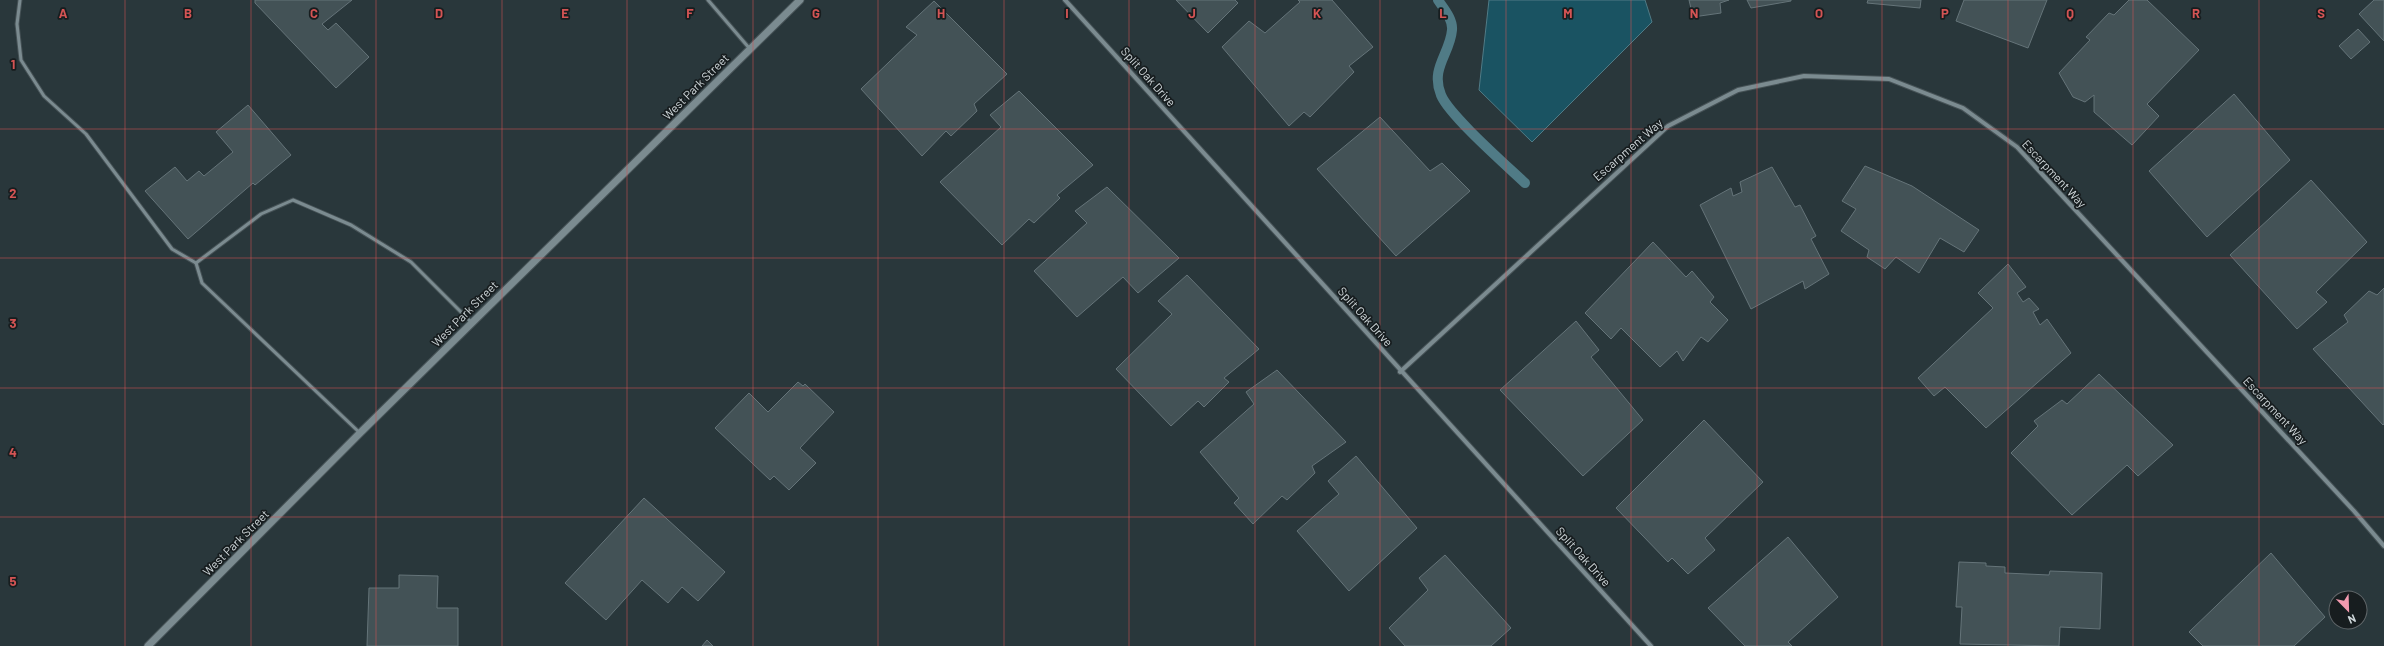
<svg xmlns="http://www.w3.org/2000/svg" width="2384" height="646" font-family="Barlow,sans-serif">
<style>
.water{fill:#1a5362;stroke:#507b86}
.lines{fill:none;stroke-linecap:round;stroke-linejoin:round}
.stream{stroke:#507b86;stroke-width:10}
.building{fill:#435256;stroke:#657479}
.service-casing{stroke:#465256;stroke-width:5}
.minor-casing{stroke:#465256;stroke-width:6}
.tertiary-casing{stroke:#465256;stroke-width:9}
.service{stroke:#7b8b90;stroke-width:3}
.minor{stroke:#7b8b90;stroke-width:4}
.tertiary{stroke:#7b8b90;stroke-width:7}
.grid{fill:none;stroke:#d45454;stroke-width:1;stroke-opacity:0.55}
.labels{text-anchor:middle;stroke-width:3.5;stroke-linejoin:round;paint-order:stroke}
.street-label{font-size:12px;fill:#cfd7da;stroke:#171d1f}
.grid-label{font-size:13px;text-anchor:middle;font-weight:bold;fill:#d45454;stroke:#171d1f;stroke-width:3.5;stroke-linejoin:round;paint-order:stroke}
</style>
<rect width="100%" height="100%" fill="#29373b"/>
<!-- water -->
<path class="water" d="M 1489,0 L 1645,0 L 1652,22 L 1532,142 L 1479,90 Z"/>
<g class="lines">
<!-- stream -->
<path class="stream" d="M 1438,0 C 1444,9 1453,19 1452,30 C 1450,54 1430,68 1441,95 C 1449,115 1506,165 1525,183"/>
</g>
<!-- building -->
<g class="building">
<path d="M 255,0 L 352,0 L 322,24 L 328,30 L 336,23 L 369,57 L 336,88 L 255,3 Z"/>
<path d="M 1176,0 L 1235,0 L 1238,3 L 1208,33 Z"/>
<path d="M 1298,0 L 1332,0 L 1373,47 L 1349,66 L 1354,72 L 1310,117 L 1304,112 L 1289,126 L 1222,47 L 1249,21 L 1265,33 L 1300,2 Z"/>
<path d="M 1689,0 L 1729,0 L 1720,3 L 1721,13 L 1693,17 Z"/>
<path d="M 1747,0 L 1791,0 L 1791,1 L 1751,8 Z"/>
<path d="M 1868,0 L 1921,0 L 1920,8 L 1867,3 Z"/>
<path d="M 1964,0 L 2047,0 L 2028,48 L 1956,21 Z"/>
<path d="M 2129,0 L 2147,0 L 2199,50 L 2147,104 L 2159,116 L 2132,145 L 2094,112 L 2094,95 L 2085,102 L 2073,97 L 2059,73 L 2090,40 L 2086,37 L 2109,13 L 2114,15 Z"/>
<path d="M 2374,0 L 2384,0 L 2384,41 L 2359,14 Z"/>
<path d="M 934,1 L 1007,74 L 974,104 L 977,111 L 951,136 L 946,131 L 922,156 L 861,89 L 917,35 L 906,27 Z"/>
<path d="M 2358,29 L 2370,42 L 2351,59 L 2339,46 Z"/>
<path d="M 1019,91 L 1093,165 L 1057,195 L 1060,198 L 1034,223 L 1029,219 L 1002,245 L 940,182 L 1001,127 L 990,115 Z"/>
<path d="M 2234,94 L 2290,160 L 2207,237 L 2149,171 Z"/>
<path d="M 248,105 L 291,155 L 255,185 L 253,183 L 188,239 L 145,191 L 175,167 L 187,181 L 199,171 L 204,176 L 233,152 L 216,132 Z"/>
<path d="M 1380,117 L 1430,171 L 1442,163 L 1470,191 L 1396,256 L 1317,169 Z"/>
<path d="M 1865,166 L 1912,186 L 1979,230 L 1964,252 L 1940,238 L 1919,273 L 1896,257 L 1885,269 L 1867,257 L 1869,250 L 1841,231 L 1856,209 L 1842,201 Z"/>
<path d="M 1772,167 L 1795,207 L 1800,205 L 1816,236 L 1811,239 L 1829,274 L 1805,289 L 1803,281 L 1751,309 L 1700,205 L 1731,188 L 1733,196 L 1742,192 L 1740,182 Z"/>
<path d="M 2311,180 L 2367,242 L 2316,292 L 2327,302 L 2297,329 L 2230,255 Z"/>
<path d="M 1107,187 L 1179,258 L 1138,293 L 1123,277 L 1077,317 L 1034,271 L 1087,223 L 1075,211 Z"/>
<path d="M 1653,242 L 1686,277 L 1692,271 L 1714,297 L 1710,302 L 1728,320 L 1708,342 L 1701,337 L 1683,361 L 1677,351 L 1660,367 L 1621,328 L 1611,339 L 1585,313 Z"/>
<path d="M 2008,264 L 2026,287 L 2017,293 L 2023,302 L 2029,298 L 2039,309 L 2033,312 L 2040,325 L 2047,319 L 2071,353 L 1986,428 L 1945,387 L 1934,396 L 1918,378 L 1993,308 L 1978,293 Z"/>
<path d="M 1187,275 L 1259,349 L 1224,378 L 1229,382 L 1204,407 L 1198,401 L 1171,426 L 1116,369 L 1172,314 L 1158,301 Z"/>
<path d="M 2384,288 L 2384,424 L 2383,425 L 2313,349 L 2348,322 L 2344,315 L 2369,291 L 2377,295 Z"/>
<path d="M 1576,321 L 1599,350 L 1591,357 L 1643,420 L 1583,476 L 1500,390 Z"/>
<path d="M 1277,370 L 1346,442 L 1312,466 L 1315,473 L 1287,500 L 1282,496 L 1253,524 L 1234,503 L 1239,498 L 1200,452 L 1254,404 L 1246,392 Z"/>
<path d="M 2099,374 L 2173,445 L 2138,476 L 2127,465 L 2072,515 L 2011,453 L 2038,426 L 2034,421 L 2062,400 L 2067,404 Z"/>
<path d="M 798,382 L 803,386 L 805,384 L 834,412 L 800,448 L 816,463 L 789,490 L 774,476 L 770,480 L 715,428 L 749,393 L 768,412 Z"/>
<path d="M 1704,420 L 1763,482 L 1705,538 L 1715,550 L 1688,574 L 1672,558 L 1668,562 L 1616,508 Z"/>
<path d="M 1356,456 L 1417,528 L 1349,591 L 1297,531 L 1339,494 L 1328,481 Z"/>
<path d="M 644,498 L 725,572 L 698,601 L 682,587 L 668,603 L 642,580 L 606,620 L 565,583 Z"/>
<path d="M 1788,537 L 1838,597 L 1788,642 L 1792,646 L 1745,646 L 1708,608 Z"/>
<path d="M 2271,553 L 2325,617 L 2294,646 L 2203,646 L 2189,632 Z"/>
<path d="M 1445,555 L 1511,628 L 1491,646 L 1405,646 L 1389,628 L 1428,590 L 1419,578 Z"/>
<path d="M 1959,562 L 1986,563 L 1986,566 L 2005,567 L 2005,573 L 2049,575 L 2050,571 L 2102,573 L 2100,629 L 2060,627 L 2059,646 L 1960,644 L 1962,607 L 1956,607 Z"/>
<path d="M 399,575 L 438,576 L 437,608 L 458,608 L 458,646 L 367,646 L 369,588 L 399,588 Z"/>
<path d="M 707,640 L 713,646 L 702,646 Z"/>
</g>
<g class="lines">
<!-- service casing -->
<g class="service-casing">
<g id="service">
<path d="M 20,0 L 17,24 L 21,60 L 44,96 L 86,134 L 172,249 L 196,263 L 261,214 L 293,200 L 351,225 L 411,262 L 471,322"/>
<path d="M 708,0 L 750,49"/>
<path d="M 196,263 L 202,283 L 360,433"/>
</g>
</g>
<!-- minor casing -->
<g class="minor-casing">
<g id="minor">
<path d="M 1065,0 L 1651,646"/>
<path d="M 1400,372 L 1668,126 L 1738,90 L 1804,76 L 1889,79 L 1963,108 L 2017,147 L 2354,511 L 2384,546"/>
</g>
</g>
<!-- tertiary casing -->
<g class="tertiary-casing">
<path id="tertiary" d="M 148,646 L 360,433 L 800,0"/>
</g>
<!-- service -->
<use href="#service" class="service"/>
<!-- minor -->
<use href="#minor" class="minor"/>
<!-- tertiary -->
<use href="#tertiary" class="tertiary"/>
</g>
<!-- grid -->
<path class="grid" d="M 125,0 L 125,646M 251,0 L 251,646M 376,0 L 376,646M 502,0 L 502,646M 627,0 L 627,646M 753,0 L 753,646M 878,0 L 878,646M 1004,0 L 1004,646M 1129,0 L 1129,646M 1255,0 L 1255,646M 1380,0 L 1380,646M 1506,0 L 1506,646M 1631,0 L 1631,646M 1757,0 L 1757,646M 1882,0 L 1882,646M 2008,0 L 2008,646M 2133,0 L 2133,646M 2259,0 L 2259,646M 0,129 L 2384,129M 0,258 L 2384,258M 0,388 L 2384,388M 0,517 L 2384,517"/>
<g class="labels">
<!-- street labels -->
<g class="street-label">
<text transform="translate(1148 77) rotate(48)" y="4">Split Oak Drive</text>
<text transform="translate(696 87) rotate(-45)" y="4">West Park Street</text>
<text transform="translate(1628 150) rotate(-41)" y="4">Escarpment Way</text>
<text transform="translate(2054 174) rotate(47)" y="4">Escarpment Way</text>
<text transform="translate(465 314) rotate(-45)" y="4">West Park Street</text>
<text transform="translate(1365 317) rotate(48)" y="4">Split Oak Drive</text>
<text transform="translate(2275 411) rotate(47)" y="4">Escarpment Way</text>
<text transform="translate(236 543) rotate(-45)" y="4">West Park Street</text>
<text transform="translate(1583 557) rotate(48)" y="4">Split Oak Drive</text>
</g>
</g>
<g class="grid-label">
<text x="63" y="18">A</text>
<text x="188" y="18">B</text>
<text x="314" y="18">C</text>
<text x="439" y="18">D</text>
<text x="565" y="18">E</text>
<text x="690" y="18">F</text>
<text x="816" y="18">G</text>
<text x="941" y="18">H</text>
<text x="1067" y="18">I</text>
<text x="1192" y="18">J</text>
<text x="1317" y="18">K</text>
<text x="1443" y="18">L</text>
<text x="1568" y="18">M</text>
<text x="1694" y="18">N</text>
<text x="1819" y="18">O</text>
<text x="1945" y="18">P</text>
<text x="2070" y="18">Q</text>
<text x="2196" y="18">R</text>
<text x="2321" y="18">S</text>
<text x="13" y="69">1</text>
<text x="13" y="198">2</text>
<text x="13" y="328">3</text>
<text x="13" y="457">4</text>
<text x="13" y="586">5</text>
</g>
<!-- north arrow -->
<g transform="translate(2348 610) rotate(157)"><circle r="19" fill="#171d1f" stroke="#61676a"/>
<path d="M0-3L7 15L0 10L-7 15Z" fill="#f29aaf"/>
<text y="-6" font-size="11" font-weight="bold" text-anchor="middle" fill="#cfd7da">N</text>
</g>
</svg>
